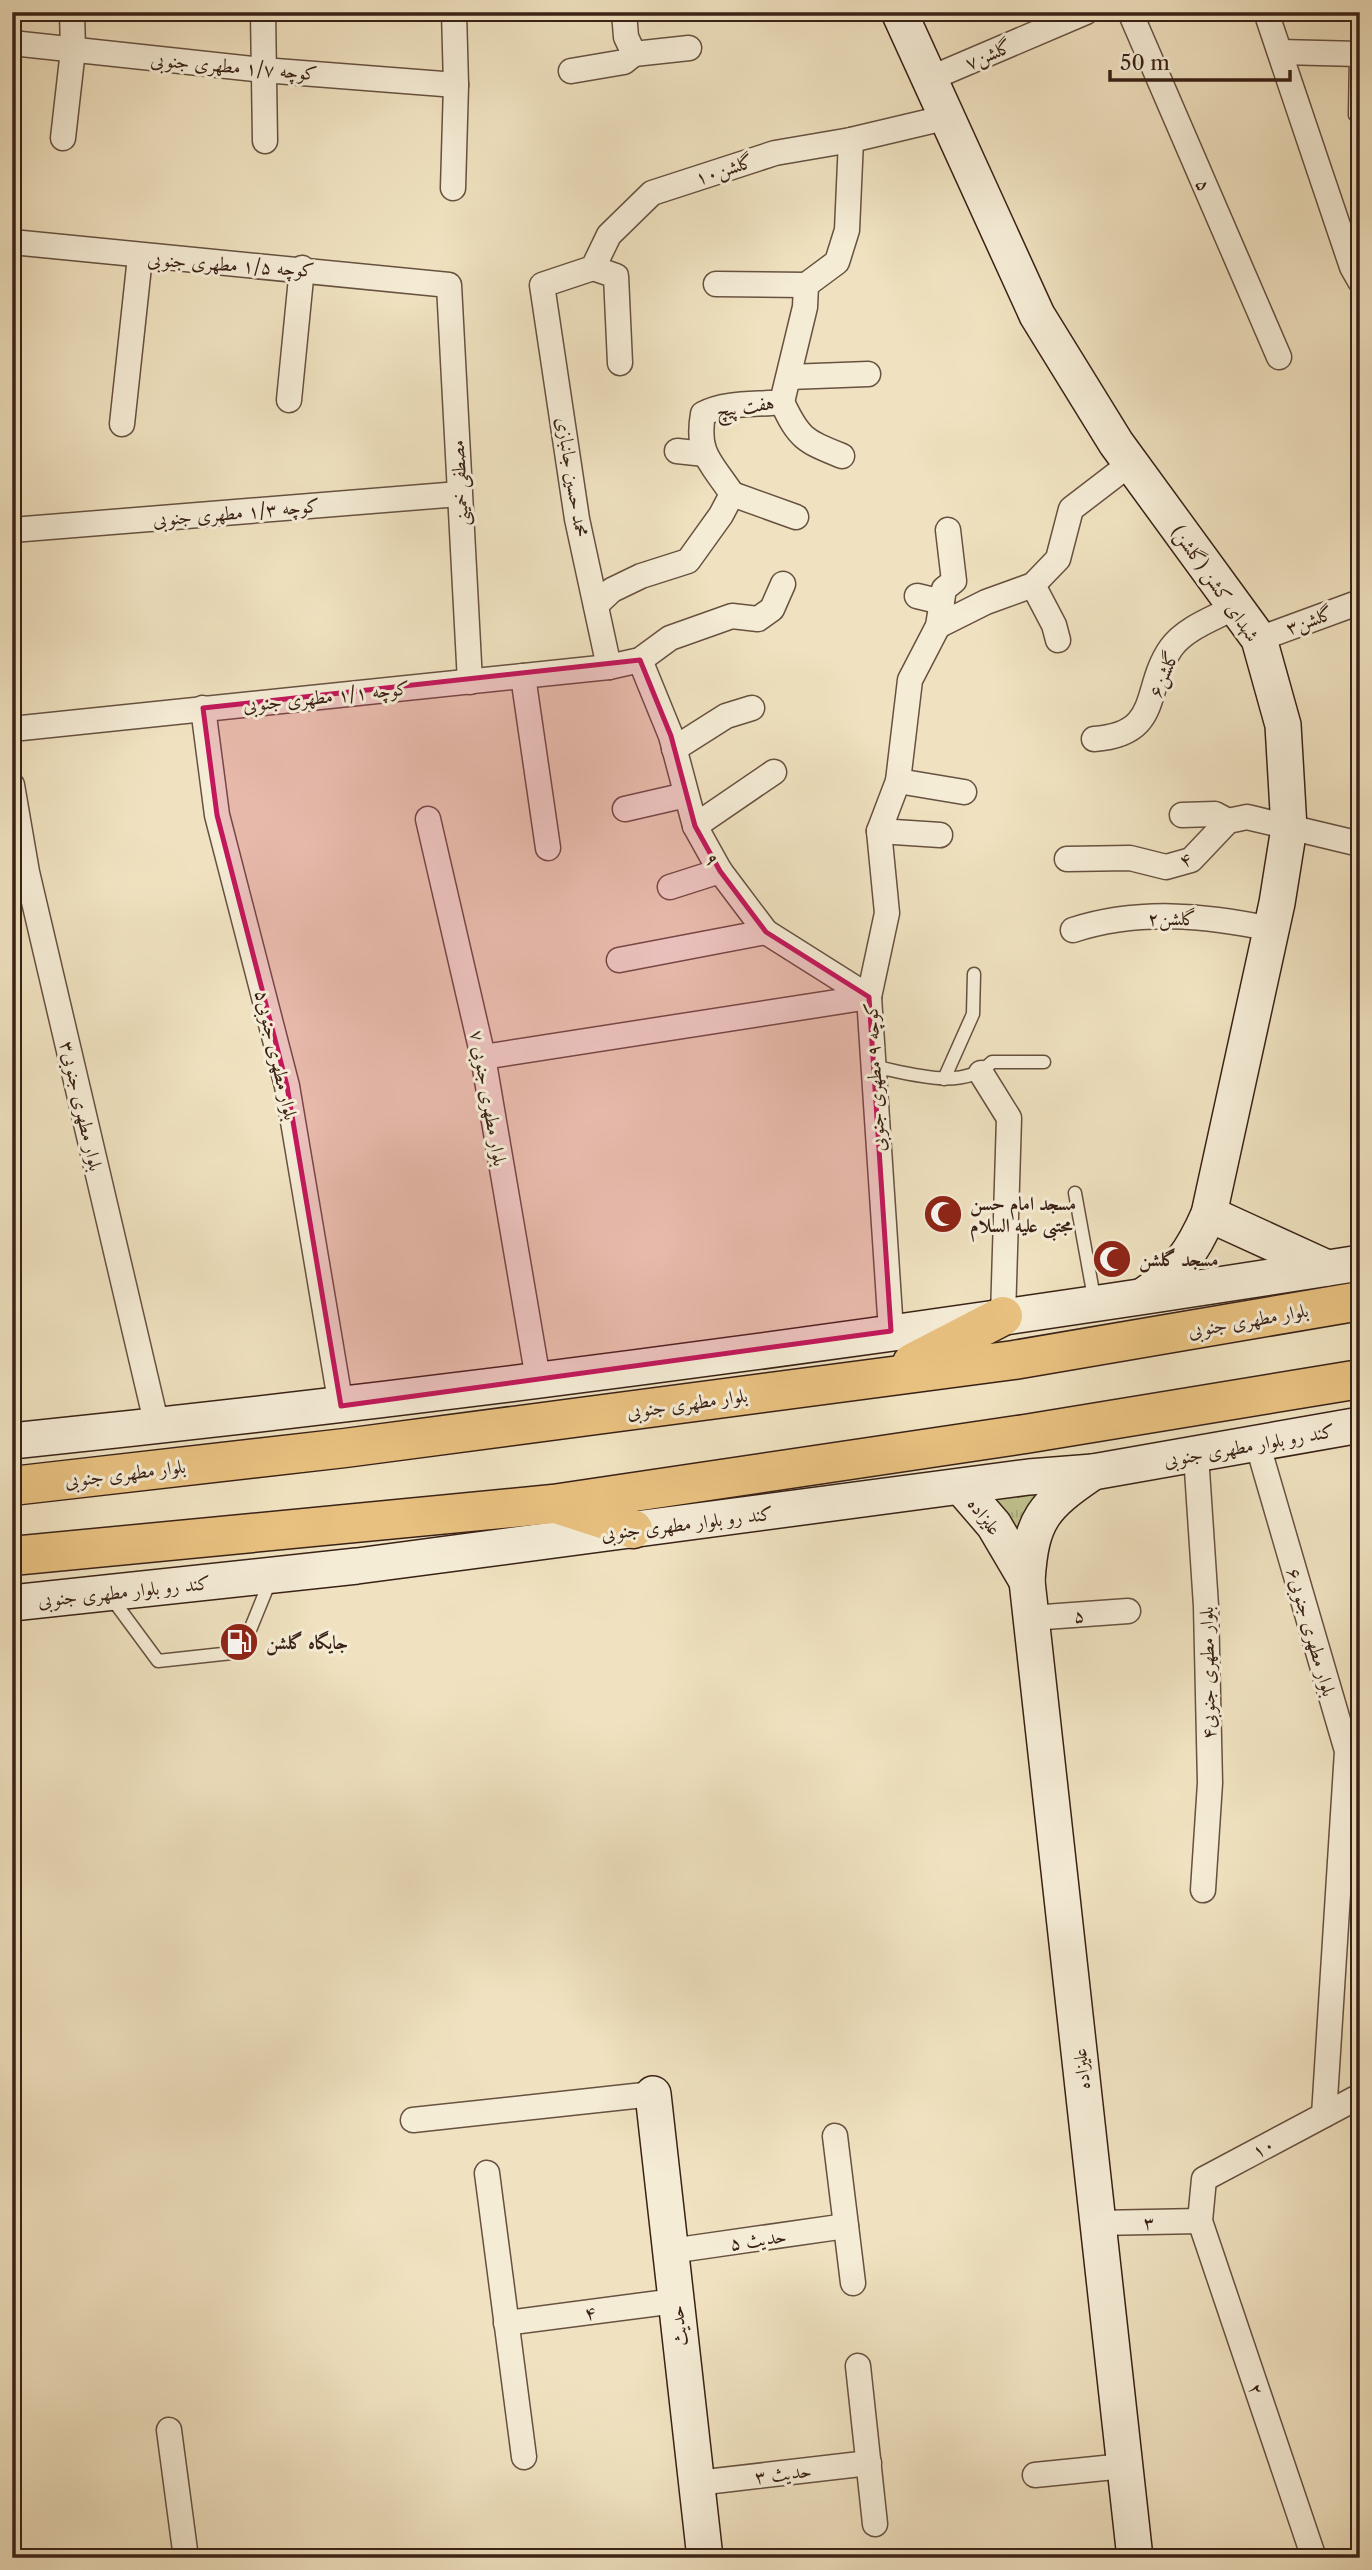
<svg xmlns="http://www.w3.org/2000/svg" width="1372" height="2570" font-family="'Libre Caslon Text',Amiri,serif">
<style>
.grass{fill:url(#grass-tufts);stroke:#7c7252;stroke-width:2}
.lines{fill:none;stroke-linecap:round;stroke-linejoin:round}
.lane-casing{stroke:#675140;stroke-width:15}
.street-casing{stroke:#675140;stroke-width:27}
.secondary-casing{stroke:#392116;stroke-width:38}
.primary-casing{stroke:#392116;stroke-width:41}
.lane{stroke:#f5ecd6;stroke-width:12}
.street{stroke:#f5ecd6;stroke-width:24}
.secondary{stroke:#f5ecd6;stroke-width:35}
.primary{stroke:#e8c180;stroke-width:38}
.marked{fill:#c2185b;fill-opacity:0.2;stroke:#c2185b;stroke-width:5;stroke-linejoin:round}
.labels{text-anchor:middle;stroke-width:6;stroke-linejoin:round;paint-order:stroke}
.street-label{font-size:19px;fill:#392116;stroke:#f5ecd6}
.poi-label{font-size:19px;font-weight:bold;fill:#392116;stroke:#f5ecd6;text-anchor:start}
</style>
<defs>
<pattern id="grass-tufts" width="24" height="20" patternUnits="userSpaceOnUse" patternTransform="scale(1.75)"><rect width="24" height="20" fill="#bfc28e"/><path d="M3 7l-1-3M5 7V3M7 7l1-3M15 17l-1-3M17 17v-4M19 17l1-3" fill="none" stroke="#a5a67a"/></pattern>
</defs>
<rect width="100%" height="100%" fill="#f0e2c0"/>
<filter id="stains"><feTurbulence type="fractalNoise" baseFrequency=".00286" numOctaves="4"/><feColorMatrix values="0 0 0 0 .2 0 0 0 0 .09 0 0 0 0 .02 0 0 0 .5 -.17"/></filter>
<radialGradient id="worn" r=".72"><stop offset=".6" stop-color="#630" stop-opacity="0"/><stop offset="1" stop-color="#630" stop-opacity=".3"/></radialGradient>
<!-- grass -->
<path class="grass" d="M 1049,1487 L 1018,1544 L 979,1493 Z"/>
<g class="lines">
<!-- lane casing -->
<g class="lane-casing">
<g id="lane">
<path d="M 1355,115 L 1356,54"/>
<path d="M 1358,487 L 1360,490"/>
<path d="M 872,1066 C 909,1073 963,1092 992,1062 L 1044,1062"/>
<path d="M 944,1079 L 973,1014 L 974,974"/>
<path d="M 1075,1193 L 1095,1303"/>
<path d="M 110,1596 L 158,1661 L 241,1652 L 270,1581"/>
</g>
</g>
<!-- street casing -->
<g class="street-casing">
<g id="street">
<path d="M 263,12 L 265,141"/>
<path d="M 624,12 L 626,37 L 634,54 L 689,48"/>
<path d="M 1130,12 L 1279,357"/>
<path d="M 1266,12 L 1352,267 L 1360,281"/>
<path d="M 12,43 L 263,70 L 456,85"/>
<path d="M 1280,52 L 1360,54"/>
<path d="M 571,71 L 624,62 L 634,54"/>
<path d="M 929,79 L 1086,12"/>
<path d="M 63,138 L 73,50 L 72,12"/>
<path d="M 453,188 L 456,85 L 454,12"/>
<path d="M 12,242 L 449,285 L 470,682"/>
<path d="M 593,268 L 616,276 L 620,363"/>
<path d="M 716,284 L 806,285"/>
<path d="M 789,377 L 868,374"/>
<path d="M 289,400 L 302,268"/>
<path d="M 782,402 C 799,439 805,441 842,456"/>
<path d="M 122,424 L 140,257"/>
<path d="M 677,451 L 705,454"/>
<path d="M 732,494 L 796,517"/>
<path d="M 12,530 L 459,494"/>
<path d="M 1033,585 L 1054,625 L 1058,640"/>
<path d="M 917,596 L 942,602"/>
<path d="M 596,605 L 612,590 L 641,576 L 688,561 L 721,515 L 732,494 C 711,462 696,454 703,414 C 726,402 756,405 782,402 L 805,307 L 806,285 L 837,262 L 847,230 L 851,140"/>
<path d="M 938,626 L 986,602 L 1033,585 L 1058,559 L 1071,509 L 1131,463"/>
<path d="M 1259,639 L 1360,602"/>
<path d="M 640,660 L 671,736 L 695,826 L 720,871 L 766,932 L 869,997"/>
<path d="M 609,667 L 577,519 L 542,285 L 593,268 L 609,235 L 652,193 L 775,153 L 851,140 L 944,118"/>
<path d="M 523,676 L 548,848"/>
<path d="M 203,708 L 217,815 L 287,1086 L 341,1406"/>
<path d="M 12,729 L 609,667 L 640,660 L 670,638 L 732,616 L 758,619 L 772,609 L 783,584"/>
<path d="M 1094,739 C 1163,734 1142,689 1171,648 C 1185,628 1215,618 1235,607"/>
<path d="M 674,749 L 726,716 L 752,708"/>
<path d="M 898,781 L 964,792"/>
<path d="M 12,785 L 27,872 L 157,1426"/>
<path d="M 625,809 L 686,795"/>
<path d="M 1182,815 L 1215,814 L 1228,821"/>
<path d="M 428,819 L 483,1057 L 538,1379"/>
<path d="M 695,826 L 774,772"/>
<path d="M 879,831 L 940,835"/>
<path d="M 1067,859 L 1130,858 L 1166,867 L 1191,860 L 1228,821 L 1247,817 L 1360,844"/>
<path d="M 670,887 L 720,871"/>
<path d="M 1073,930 C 1138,909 1205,915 1271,929"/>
<path d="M 619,960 L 766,932"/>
<path d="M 483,1057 L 869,997"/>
<path d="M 981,1073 L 1009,1118 L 1003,1316"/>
<path d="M 891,1331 L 869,997 L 887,913 L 879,831 L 898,781 L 910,680 L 938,626 L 944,589 L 954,581 L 948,530"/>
<path d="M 1258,1446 L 1347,1751 L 1324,2115"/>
<path d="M 1196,1455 L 1206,1606 L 1210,1783 L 1203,1890"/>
<path d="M 1031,1618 L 1128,1611"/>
<path d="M 413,2120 L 653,2094"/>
<path d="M 835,2136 L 853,2283"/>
<path d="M 487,2173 L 524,2457"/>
<path d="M 1097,2223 L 1200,2221"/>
<path d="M 671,2251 L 846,2226"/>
<path d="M 506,2323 L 675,2301"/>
<path d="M 858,2366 L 875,2524"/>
<path d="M 169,2430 L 186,2558"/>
<path d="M 1035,2475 L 1124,2466"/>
<path d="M 697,2483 L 869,2463"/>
<path d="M 1314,2558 L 1200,2221 L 1204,2179 L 1360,2096"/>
</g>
</g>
<!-- secondary casing -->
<g class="secondary-casing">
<g id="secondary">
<path d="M 899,12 L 1037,315 L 1116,443 L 1259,639 L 1283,725 L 1289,828 L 1277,903 L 1209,1214 C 1192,1253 1178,1272 1143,1296"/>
<path d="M 1209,1214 L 1327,1268"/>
<path d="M 12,1441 C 463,1394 912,1334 1360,1263"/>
<path d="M 1093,1472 C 1043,1506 1031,1519 1027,1581 L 1135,2558"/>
<path d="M 963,1489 L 994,1525 L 1027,1581"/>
<path d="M 12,1603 L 357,1566 L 1029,1477 L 1093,1472 L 1360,1425"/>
<path d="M 653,2094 L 705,2558"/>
</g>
</g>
<!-- primary casing -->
<g class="primary-casing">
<g id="primary">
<path d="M 912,1363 L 1003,1316"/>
<path d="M 12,1486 L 345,1448 L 1014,1360 L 1360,1301"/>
<path d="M 562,1506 L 633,1529"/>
<path d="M 12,1556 L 553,1504 L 1025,1434 L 1360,1379"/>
</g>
</g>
<!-- lane -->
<use href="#lane" class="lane"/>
<!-- street -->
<use href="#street" class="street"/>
<!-- secondary -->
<use href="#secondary" class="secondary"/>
<!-- primary -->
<use href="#primary" class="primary"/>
</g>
<!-- marked area -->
<path class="marked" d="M 640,660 L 671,736 L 695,826 L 720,871 L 766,932 L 869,997 L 891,1331 L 341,1406 L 287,1086 L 217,815 L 203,708 Z"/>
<!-- icons -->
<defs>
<g id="mosque-disc" transform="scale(2.0125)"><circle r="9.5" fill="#8f2418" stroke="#f5ecd6"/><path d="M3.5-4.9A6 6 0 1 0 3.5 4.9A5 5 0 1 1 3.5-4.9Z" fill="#fff"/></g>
<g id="fuel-disc" transform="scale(2.0125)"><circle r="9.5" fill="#8f2418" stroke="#f5ecd6"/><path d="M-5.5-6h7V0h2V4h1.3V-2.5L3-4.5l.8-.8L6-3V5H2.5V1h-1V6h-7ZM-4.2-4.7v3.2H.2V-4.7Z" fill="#fff"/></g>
</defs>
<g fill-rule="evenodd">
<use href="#mosque-disc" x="943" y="1214"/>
<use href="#mosque-disc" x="1112" y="1259"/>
<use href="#fuel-disc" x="239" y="1642"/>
</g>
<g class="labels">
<!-- street labels -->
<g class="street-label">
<text transform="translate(988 54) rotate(-23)" y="7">گلشن۷</text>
<text transform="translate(234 66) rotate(5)" y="7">کوچه ۱/۷ مطهری جنوبی</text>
<text transform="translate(724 169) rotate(-18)" y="7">گلشن۱۰</text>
<text transform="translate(1204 185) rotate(67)" y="7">۵</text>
<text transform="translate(231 264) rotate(4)" y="7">کوچه ۱/۵ مطهری جنوبی</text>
<text transform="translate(745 406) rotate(-8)" y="7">هفت پیچ</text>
<text transform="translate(573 477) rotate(81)" y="7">محمد حسین جانبازی</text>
<text transform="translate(459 483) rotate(-93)" y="7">مصطفی خمینی</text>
<text transform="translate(236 512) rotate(-5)" y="7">کوچه ۱/۳ مطهری جنوبی</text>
<text transform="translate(1216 583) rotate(55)" y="7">شهدای کشن (گلشن)</text>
<text transform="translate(1309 620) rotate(-20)" y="7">گلشن۳</text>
<text transform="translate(1163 674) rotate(-67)" y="7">گلشن۶</text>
<text transform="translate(326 696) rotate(-6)" y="7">کوچه ۱/۱ مطهری جنوبی</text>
<text transform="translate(713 859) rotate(61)" y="7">۹</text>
<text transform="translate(1185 859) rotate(-25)" y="7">۴</text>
<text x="1172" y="925">گلشن۲</text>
<text transform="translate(277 1055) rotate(77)" y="7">۵بلوار مطهری جنوبی</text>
<text transform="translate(874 1077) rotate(-93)" y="7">کوچه ۹ مطهری جنوبی</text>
<text transform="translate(489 1098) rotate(80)" y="7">۷ بلوار مطهری جنوبی</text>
<text transform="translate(82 1106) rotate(77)" y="7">بلوار مطهری جنوبی۳</text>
<text transform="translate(1248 1320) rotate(-10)" y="7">بلوار مطهری جنوبی</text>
<text transform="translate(687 1403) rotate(-8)" y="7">بلوار مطهری جنوبی</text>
<text transform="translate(1249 1445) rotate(-10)" y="7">کند رو بلوار مطهری جنوبی</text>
<text transform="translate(125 1473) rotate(-7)" y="7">بلوار مطهری جنوبی</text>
<text transform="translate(985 1516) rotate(52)" y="7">علیزاده</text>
<text transform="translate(687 1523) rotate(-7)" y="7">کند رو بلوار مطهری جنوبی</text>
<text transform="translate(124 1591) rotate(-6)" y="7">کند رو بلوار مطهری جنوبی</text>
<text transform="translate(1079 1615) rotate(-4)" y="7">۵</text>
<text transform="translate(1312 1632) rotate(74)" y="7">بلوار مطهری جنوبی۶</text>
<text transform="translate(1207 1673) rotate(-91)" y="7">بلوار مطهری جنوبی۴</text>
<text transform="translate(1081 2069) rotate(-96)" y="7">علیزاده</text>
<text transform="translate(1263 2147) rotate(-28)" y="7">۱۰</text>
<text transform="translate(1149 2222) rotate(-1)" y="7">۳</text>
<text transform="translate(758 2239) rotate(-8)" y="7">حدیث ۵</text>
<text transform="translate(590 2312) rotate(-8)" y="7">۴</text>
<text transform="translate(678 2326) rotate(-97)" y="7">حدیث</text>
<text transform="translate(1257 2389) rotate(71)" y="7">۲</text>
<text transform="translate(783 2473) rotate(-7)" y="7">حدیث ۳</text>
</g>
<!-- poi labels -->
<g class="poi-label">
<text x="970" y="1210">مسجد امام حسن<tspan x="970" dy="22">مجتبی علیه السلام</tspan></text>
<text x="1139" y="1266">مسجد گلشن</text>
<text x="266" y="1649">جایگاه گلشن</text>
</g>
</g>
<!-- margin -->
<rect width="1372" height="2570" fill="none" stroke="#f0e2c0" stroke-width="42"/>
<rect x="14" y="14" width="1344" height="2542" fill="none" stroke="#392116" stroke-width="3.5"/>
<rect x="21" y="21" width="1330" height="2528" fill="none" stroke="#392116" stroke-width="2"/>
<!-- scale -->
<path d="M1110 70v10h180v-10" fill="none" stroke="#392116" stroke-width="3.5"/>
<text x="1120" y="70" font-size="21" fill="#392116" stroke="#f5ecd6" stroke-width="5" paint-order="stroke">50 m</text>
<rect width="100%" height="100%" filter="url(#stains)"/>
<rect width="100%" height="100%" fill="url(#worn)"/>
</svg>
